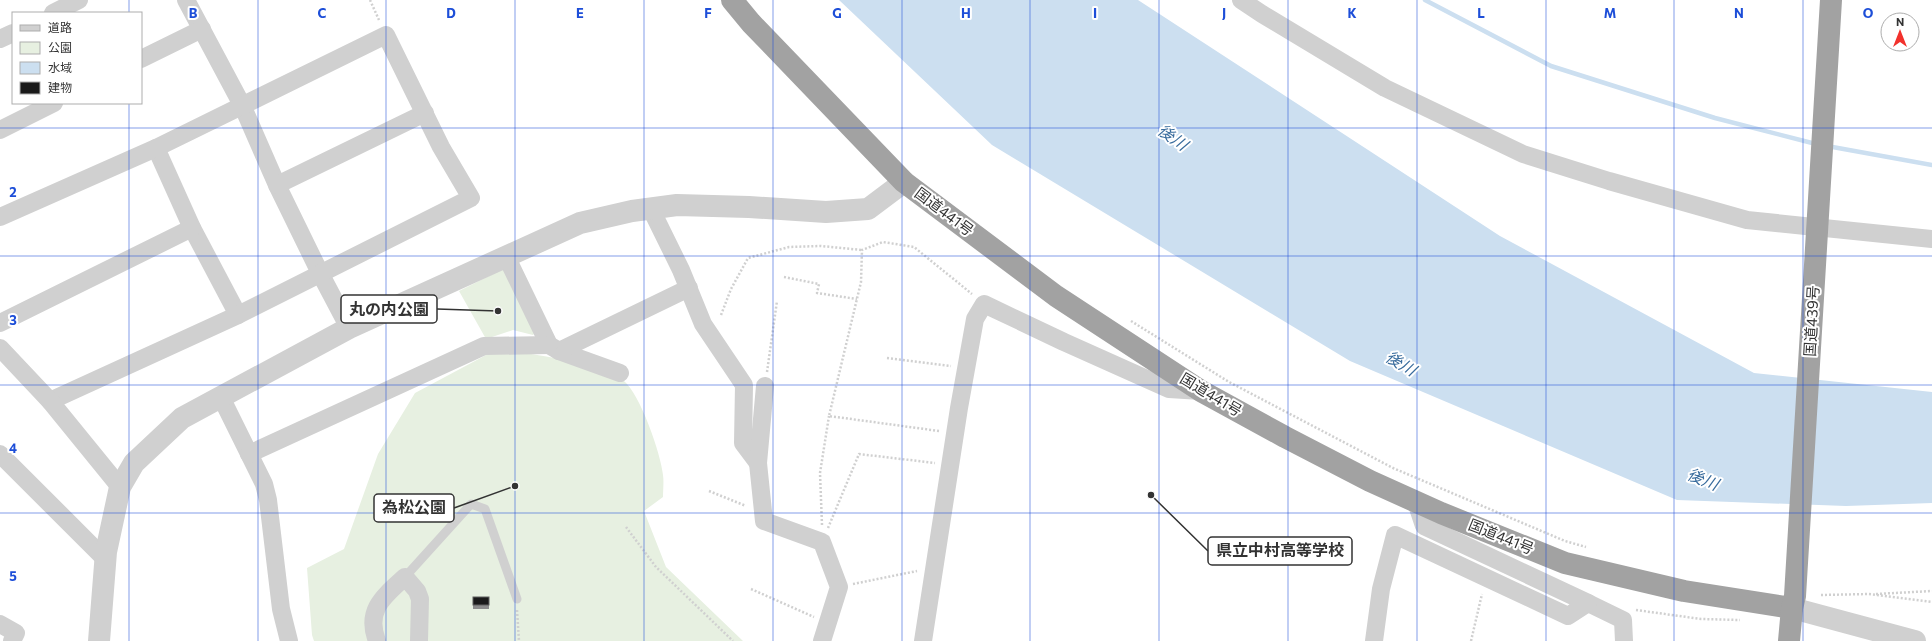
<svg xmlns="http://www.w3.org/2000/svg" width="1932" height="641" font-family="Commissioner,'Noto Sans JP',sans-serif">
<style>
.green{fill:#e7f0e1}
.water{fill:#ccdff0}
.lines{fill:none;stroke-linecap:round;stroke-linejoin:round}
.stream{stroke:#ccdff0;stroke-width:4.5}
.path{stroke:#d0d0d0;stroke-width:2.5;stroke-dasharray:2 2;stroke-linecap:butt}
.service{stroke:#d0d0d0;stroke-width:9}
.minor{stroke:#d0d0d0;stroke-width:18}
.tertiary{stroke:#d0d0d0;stroke-width:22}
.trunk{stroke:#a2a2a2;stroke-width:22}
.wall{fill:#8c8c8c}
.building{fill:#1a1a1a;stroke:#5f5f5f}
.grid{fill:none;stroke:#1d4ed8;stroke-width:1;stroke-opacity:0.55}
.labels{text-anchor:middle;stroke-width:4;stroke-linejoin:round;paint-order:stroke}
.street-label{font-size:15px;fill:#333;stroke:#fff}
.water-label{font-size:16px;font-style:italic;fill:#396c9d;stroke:#fff}
.grid-label{font-size:13px;text-anchor:middle;font-weight:bold;fill:#1d4ed8;stroke:#fff;stroke-width:4;stroke-linejoin:round;paint-order:stroke}
.leader{fill:none;stroke:#333;stroke-width:1.5}
.callout-dot{fill:#333;stroke:#fff;stroke-width:1.5}
.callout{fill:#fff;stroke:#333;stroke-width:1.5}
.callout-label{font-size:16px;text-anchor:middle;font-weight:bold;fill:#333}
</style>
<rect width="100%" height="100%" fill="#fff"/>
<!-- green -->
<g class="green">
<path d="M 505,268 L 537,331 L 533,335 L 513,330 L 486,339 L 459,291 Z"/>
<path d="M 513,351 C 539,355 605,365 624,381 C 640,394 661,454 663,475 C 664,482 663,490 663,497 L 644,511 L 666,567 L 743,641 L 314,641 L 312,635 L 307,568 L 344,549 L 378,454 L 415,393 L 488,354 Z"/>
</g>
<!-- water -->
<path class="water" d="M 839,0 L 1138,0 L 1500,236 L 1754,373 L 1932,392 L 1932,503 L 1846,506 L 1677,500 L 1350,361 L 992,145 Z"/>
<g class="lines">
<!-- stream -->
<g class="stream">
<path d="M 1425,0 L 1551,66 L 1715,118 L 1816,144"/>
<path d="M 1827,146 L 1932,165"/>
</g>
<!-- path -->
<g class="path">
<path d="M 370,0 L 379,20"/>
<path d="M 784,277 L 819,284 L 817,293 L 857,299"/>
<path d="M 721,315 L 731,289 L 748,258 L 789,247 L 821,246 L 862,250"/>
<path d="M 1131,321 L 1229,382 L 1393,468 L 1565,541 L 1586,547"/>
<path d="M 887,358 L 951,366"/>
<path d="M 767,372 L 777,301"/>
<path d="M 939,431 L 829,416 L 861,282 L 862,250 L 883,242 L 914,247 L 972,294"/>
<path d="M 709,491 L 746,506"/>
<path d="M 822,525 L 820,473 L 829,416"/>
<path d="M 626,527 L 656,567 L 733,641"/>
<path d="M 828,528 L 859,454 L 935,463"/>
<path d="M 853,584 L 917,571"/>
<path d="M 751,589 L 814,617"/>
<path d="M 1876,594 L 1932,591"/>
<path d="M 1821,595 L 1869,594 L 1932,602"/>
<path d="M 517,610 L 519,641"/>
<path d="M 1636,610 L 1701,619 L 1740,620"/>
<path d="M 1471,641 L 1482,594"/>
</g>
<!-- service -->
<path class="service" d="M 405,577 L 471,504 L 485,509 L 517,599"/>
<!-- minor -->
<g class="minor">
<path d="M 186,0 L 242,105 L 277,185 L 320,273 L 349,328"/>
<path d="M 1241,0 L 1262,14 L 1385,88 L 1523,154 L 1609,181 L 1747,220 L 1932,239"/>
<path d="M 53,13 L 79,0"/>
<path d="M 0,39 L 13,33"/>
<path d="M 141,59 L 202,29"/>
<path d="M 0,130 L 54,103"/>
<path d="M 156,148 L 192,228 L 238,315"/>
<path d="M 277,185 L 425,113"/>
<path d="M 651,209 L 681,270 L 703,324 L 744,385 L 743,443 L 758,463"/>
<path d="M 0,217 L 156,148 L 386,35 L 441,147 L 471,198 L 238,315 L 50,401"/>
<path d="M 507,258 L 549,345 L 559,351 L 620,373"/>
<path d="M 0,323 L 192,228"/>
<path d="M 0,348 L 50,401 L 120,487"/>
<path d="M 559,351 L 689,288"/>
<path d="M 765,386 L 758,463 L 764,521 L 822,542 L 839,587 L 822,641"/>
<path d="M 221,397 L 264,484 L 268,500 L 281,609 L 289,641"/>
<path d="M 0,454 L 106,560"/>
<path d="M 249,454 L 484,346 L 549,345"/>
<path d="M 1588,603 L 1623,620 L 1624,641"/>
<path d="M 0,624 L 16,633 L 12,641"/>
<path d="M 377,641 C 365,610 384,596 405,577 L 417,591 L 420,599 L 419,641"/>
<path d="M 923,641 L 959,408 L 975,319 L 984,304 L 1064,342 L 1169,389 L 1201,391"/>
<path d="M 1374,641 L 1381,589 L 1395,535 L 1568,616 L 1588,603 L 1424,526 L 1416,502"/>
</g>
<!-- tertiary -->
<g class="tertiary">
<path d="M 1792,608 L 1915,641"/>
<path d="M 99,641 L 106,552 L 120,487 L 134,463 L 182,418 L 349,328 L 580,223 L 632,211 L 677,205 L 749,207 L 826,212 L 868,209 L 904,182"/>
</g>
<!-- trunk -->
<g class="trunk">
<path d="M 732,0 L 751,23 L 904,182 L 1056,296 L 1201,391 L 1285,437 L 1370,481 L 1441,513 L 1565,563 L 1684,591 L 1792,608"/>
<path d="M 1789,641 L 1792,608 L 1795,596 L 1831,0"/>
</g>
</g>
<!-- wall -->
<rect class="wall" x="473" y="597" width="16" height="12"/>
<!-- building -->
<rect class="building" x="473" y="597" width="16" height="8"/>
<!-- grid -->
<path class="grid" d="M 129,0 L 129,13M 258,0 L 258,641M 386,0 L 386,641M 515,0 L 515,641M 644,0 L 644,641M 773,0 L 773,641M 902,0 L 902,641M 1030,0 L 1030,641M 1159,0 L 1159,641M 1288,0 L 1288,641M 1417,0 L 1417,641M 1546,0 L 1546,641M 1674,0 L 1674,641M 1803,0 L 1803,641M 129,103 L 129,641M 0,128 L 1932,128M 0,256 L 1932,256M 0,385 L 1932,385M 0,513 L 1932,513"/>
<g class="labels">
<!-- street labels -->
<g class="street-label">
<text transform="translate(944 212) rotate(37)" y="5">国道441号</text>
<text transform="translate(1812 321) rotate(-87)" y="5">国道439号</text>
<text transform="translate(1211 395) rotate(31)" y="5">国道441号</text>
<text transform="translate(1501 537) rotate(22)" y="5">国道441号</text>
</g>
<!-- water labels -->
<g class="water-label">
<text transform="translate(1173 137) rotate(35)" y="6">後川</text>
<text transform="translate(1401 363) rotate(31)" y="6">後川</text>
<text transform="translate(1703 479) rotate(22)" y="6">後川</text>
</g>
</g>
<g class="grid-label">
<text x="193" y="18">B</text>
<text x="322" y="18">C</text>
<text x="451" y="18">D</text>
<text x="580" y="18">E</text>
<text x="708" y="18">F</text>
<text x="837" y="18">G</text>
<text x="966" y="18">H</text>
<text x="1095" y="18">I</text>
<text x="1224" y="18">J</text>
<text x="1352" y="18">K</text>
<text x="1481" y="18">L</text>
<text x="1610" y="18">M</text>
<text x="1739" y="18">N</text>
<text x="1868" y="18">O</text>
<text x="13" y="197">2</text>
<text x="13" y="325">3</text>
<text x="13" y="453">4</text>
<text x="13" y="581">5</text>
</g>
<!-- callouts -->
<path class="leader" d="M498 311L437 309M515 486L454 508M1151 495L1208 551"/>
<g class="callout-dot">
<circle cx="498" cy="311" r="4"/>
<circle cx="515" cy="486" r="4"/>
<circle cx="1151" cy="495" r="4"/>
</g>
<g class="callout">
<rect x="341" y="295" width="96" height="28" rx="4"/>
<rect x="374" y="494" width="80" height="28" rx="4"/>
<rect x="1208" y="537" width="144" height="28" rx="4"/>
</g>
<g class="callout-label">
<text x="389" y="315">丸の内公園</text>
<text x="414" y="513">為松公園</text>
<text x="1280" y="556">県立中村高等学校</text>
</g>
<!-- legend -->
<rect x="12" y="12" width="130" height="92" fill="#ffffff" stroke="#adadad"/>
<rect x="20" y="25" width="20" height="6" fill="#d0d0d0" stroke="#adadad"/>
<text x="48" y="32" font-size="12" fill="#333333">道路</text>
<rect x="20" y="42" width="20" height="12" fill="#e7f0e1" stroke="#adadad"/>
<text x="48" y="52" font-size="12" fill="#333333">公園</text>
<rect x="20" y="62" width="20" height="12" fill="#ccdff0" stroke="#adadad"/>
<text x="48" y="72" font-size="12" fill="#333333">水域</text>
<rect x="20" y="82" width="20" height="12" fill="#1a1a1a" stroke="#adadad"/>
<text x="48" y="92" font-size="12" fill="#333333">建物</text>
<!-- north arrow -->
<g transform="translate(1900 32)"><circle r="19" fill="#ffffff" stroke="#adadad"/>
<path d="M0-3L7 15L0 10L-7 15Z" fill="#f2312c"/>
<text y="-6" font-size="11" font-weight="bold" text-anchor="middle" fill="#333333">N</text>
</g>
</svg>
